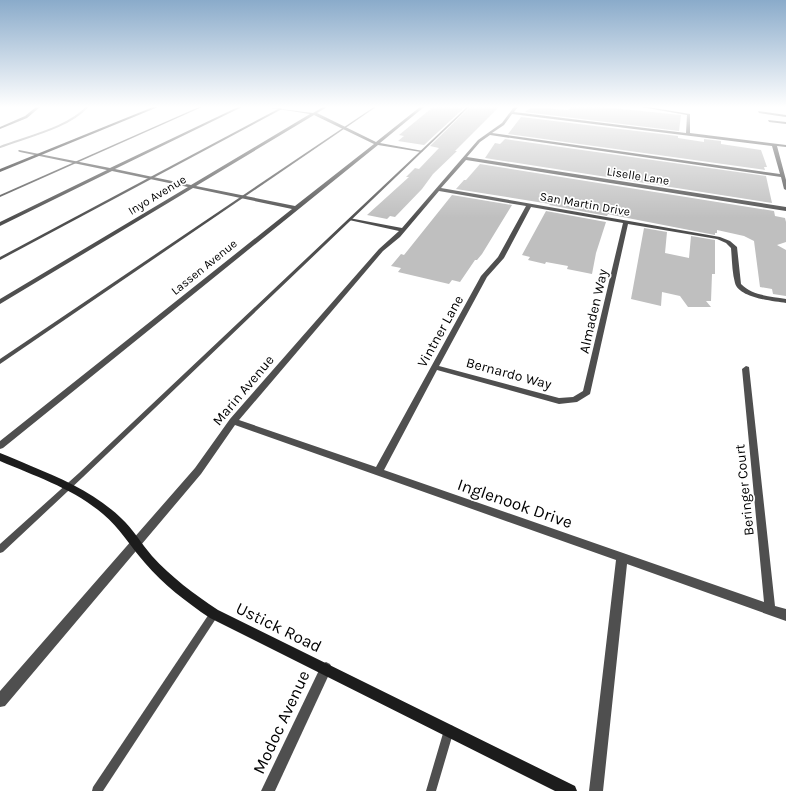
<svg xmlns="http://www.w3.org/2000/svg" width="786" height="791" font-family="Karla,sans-serif">
<style>
.lines{fill:none;stroke-linecap:round;stroke-linejoin:round}
.stream{stroke:#9d9d9d;stroke-width:2}
.building{fill:#bfbfbf}
.lane{fill:#4f4f4f;fill-rule:evenodd}
.street{fill:#4f4f4f;fill-rule:evenodd}
.secondary{fill:#1c1c1c;fill-rule:evenodd}
.labels{text-anchor:middle;stroke-width:3.5;stroke-linejoin:round;paint-order:stroke}
.far-street-label{font-size:12px;fill:#000;stroke:#fff}
.street-label{font-size:14px;fill:#000;stroke:#fff}
.near-street-label{font-size:17px;fill:#000;stroke:#fff}
</style>
<rect width="100%" height="100%" fill="#fff"/>
<g class="lines">
<!-- stream -->
<path class="stream" d="M 0,147 C 26,137 68,128 87,107"/>
</g>
<!-- building -->
<g class="building">
<path d="M 433,107 L 465,107 L 424,145 L 398,141 L 404,136 L 399,135 Z"/>
<path d="M 470,107 L 499,107 L 455,151 L 457,151 L 433,174 L 422,189 L 395,217 L 390,216 L 387,219 L 367,215 L 409,177 L 406,177 L 415,168 L 419,169 L 439,148 L 430,146 Z"/>
<path d="M 532,107 L 568,110 L 571,107 L 603,107 L 681,115 L 679,131 L 525,112 Z"/>
<path d="M 521,117 L 678,136 L 678,138 L 704,142 L 704,139 L 721,141 L 721,144 L 761,150 L 767,167 L 764,167 L 765,170 L 508,134 Z"/>
<path d="M 505,139 L 766,176 L 772,203 L 485,158 L 495,143 L 500,144 Z"/>
<path d="M 480,164 L 774,211 L 775,216 L 785,218 L 786,222 L 786,242 L 777,245 L 786,250 L 786,296 L 773,294 L 772,289 L 760,287 L 754,241 L 744,236 L 717,230 L 717,233 L 715,233 L 715,235 L 612,215 L 608,214 L 607,216 L 549,205 L 550,204 L 456,189 L 464,180 L 466,180 Z"/>
<path d="M 452,195 L 512,205 L 482,254 L 477,260 L 475,260 L 460,282 L 452,280 L 449,284 L 398,272 L 401,268 L 391,266 L 401,254 L 404,255 Z"/>
<path d="M 546,211 L 606,222 L 596,253 L 592,274 L 567,269 L 568,266 L 546,262 L 545,264 L 528,260 L 530,257 L 522,255 Z"/>
<path d="M 644,228 L 667,232 L 665,253 L 689,258 L 691,236 L 715,240 L 715,274 L 712,274 L 711,301 L 706,301 L 711,307 L 688,307 L 680,296 L 662,292 L 661,306 L 631,299 Z"/>
</g>
<g class="lines">
<!-- lane -->
<g class="lane">
<path d="M 199,107 L 202,107 L 0,197 L 0,195 Z"/>
<path d="M 374,107 L 376,107 L 0,364 L 0,359 Z"/>
<path d="M 467,107 L 469,107 L 83,477 L 3,552 L 0,553 L 0,544 L 79,473 Z"/>
<path d="M 280,108 L 282,109 L 0,260 L 0,257 Z"/>
<path d="M 758,111 L 786,115 L 786,117 L 759,113 Z"/>
<path d="M 768,120 L 786,122 L 786,124 L 769,122 Z"/>
<path d="M 214,610 L 217,611 L 218,614 L 217,617 L 103,791 L 92,791 L 93,787 L 211,611 Z"/>
<path d="M 449,725 L 453,726 L 454,730 L 436,791 L 426,791 L 444,730 L 445,726 Z"/>
</g>
<!-- street -->
<g class="street">
<path d="M 36,107 L 40,107 L 27,118 L 0,129 L 0,127 L 25,116 Z"/>
<path d="M 238,107 L 242,107 L 115,169 L 191,185 L 310,114 L 265,107 L 313,113 L 323,107 L 327,107 L 317,113 L 376,142 L 420,107 L 424,107 L 380,143 L 423,151 L 421,152 L 378,145 L 3,448 L 0,449 L 0,441 L 292,209 L 193,188 L 0,304 L 0,299 L 188,187 L 112,171 L 0,226 L 0,222 L 107,170 L 20,152 L 18,151 L 19,150 L 110,168 ZM 314,115 L 374,144 L 295,206 L 196,186 Z"/>
<path d="M 514,107 L 518,107 L 514,112 L 686,133 L 687,115 L 641,107 L 648,107 L 690,114 L 690,133 L 786,145 L 786,147 L 777,146 L 786,180 L 786,190 L 784,189 L 781,177 L 490,135 L 480,142 L 467,157 L 786,207 L 786,211 L 466,160 L 441,188 L 720,237 L 730,241 L 737,247 L 741,284 C 753,296 770,296 786,299 L 786,303 C 773,301 739,298 735,283 C 732,272 732,259 731,248 L 726,243 L 717,239 L 628,224 L 590,394 L 577,402 L 559,404 L 437,370 L 384,470 L 764,602 L 742,369 L 746,366 L 749,367 L 775,606 L 786,609 L 786,621 L 627,564 L 603,791 L 589,791 L 616,560 L 235,425 L 201,474 L 5,706 L 0,707 L 0,691 L 195,468 L 230,419 L 379,249 L 399,231 L 349,220 L 349,218 L 402,228 L 478,140 L 502,123 ZM 512,114 L 772,146 L 780,174 L 492,133 L 504,125 ZM 439,191 L 526,206 L 498,257 L 481,276 L 376,467 L 239,420 L 383,251 L 400,237 ZM 531,207 L 623,223 L 583,391 L 573,397 L 559,398 L 439,366 L 487,277 L 504,258 Z"/>
<path d="M 326,662 L 330,664 L 332,668 L 275,791 L 261,791 L 322,664 Z"/>
</g>
<!-- secondary -->
<g class="secondary">
<path d="M 153,107 L 158,107 L 0,172 L 0,169 Z"/>
<path d="M 0,453 C 11,457 21,462 31,466 C 63,479 96,494 121,518 C 133,529 141,543 152,556 C 171,577 194,594 218,610 L 575,786 L 577,791 L 555,791 L 210,618 C 186,602 163,584 145,563 C 130,546 120,528 103,514 C 74,489 35,476 0,461 Z"/>
</g>
</g>
<!-- sky -->
<linearGradient id="sky" x2="0" y2="1"><stop stop-color="#8aabca"/><stop offset="0.49" stop-color="#fff"/><stop offset="1" stop-color="#fff" stop-opacity="0"/></linearGradient>
<rect width="786" height="218" fill="url(#sky)"/>
<g class="labels">
<!-- far-street labels -->
<g class="far-street-label">
<text transform="translate(638 176) rotate(9)" y="4">Liselle Lane</text>
<text transform="translate(157 195) rotate(-31)" y="4">Inyo Avenue</text>
<text transform="translate(585 204) rotate(10)" y="4">San Martin Drive</text>
<text transform="translate(204 267) rotate(-39)" y="4">Lassen Avenue</text>
</g>
<!-- street labels -->
<g class="street-label">
<text transform="translate(593 311) rotate(-77)" y="5">Almaden Way</text>
<text transform="translate(440 331) rotate(-61)" y="5">Vintner Lane</text>
<text transform="translate(509 373) rotate(15)" y="5">Bernardo Way</text>
<text transform="translate(243 390) rotate(-50)" y="5">Marin Avenue</text>
<text transform="translate(744 490) rotate(-96)" y="5">Beringer Court</text>
</g>
<!-- near-street labels -->
<g class="near-street-label">
<text transform="translate(515 503) rotate(19)" y="6">Inglenook Drive</text>
<text transform="translate(279 627) rotate(26)" y="6">Ustick Road</text>
<text transform="translate(281 722) rotate(-65)" y="6">Modoc Avenue</text>
</g>
</g>
</svg>
